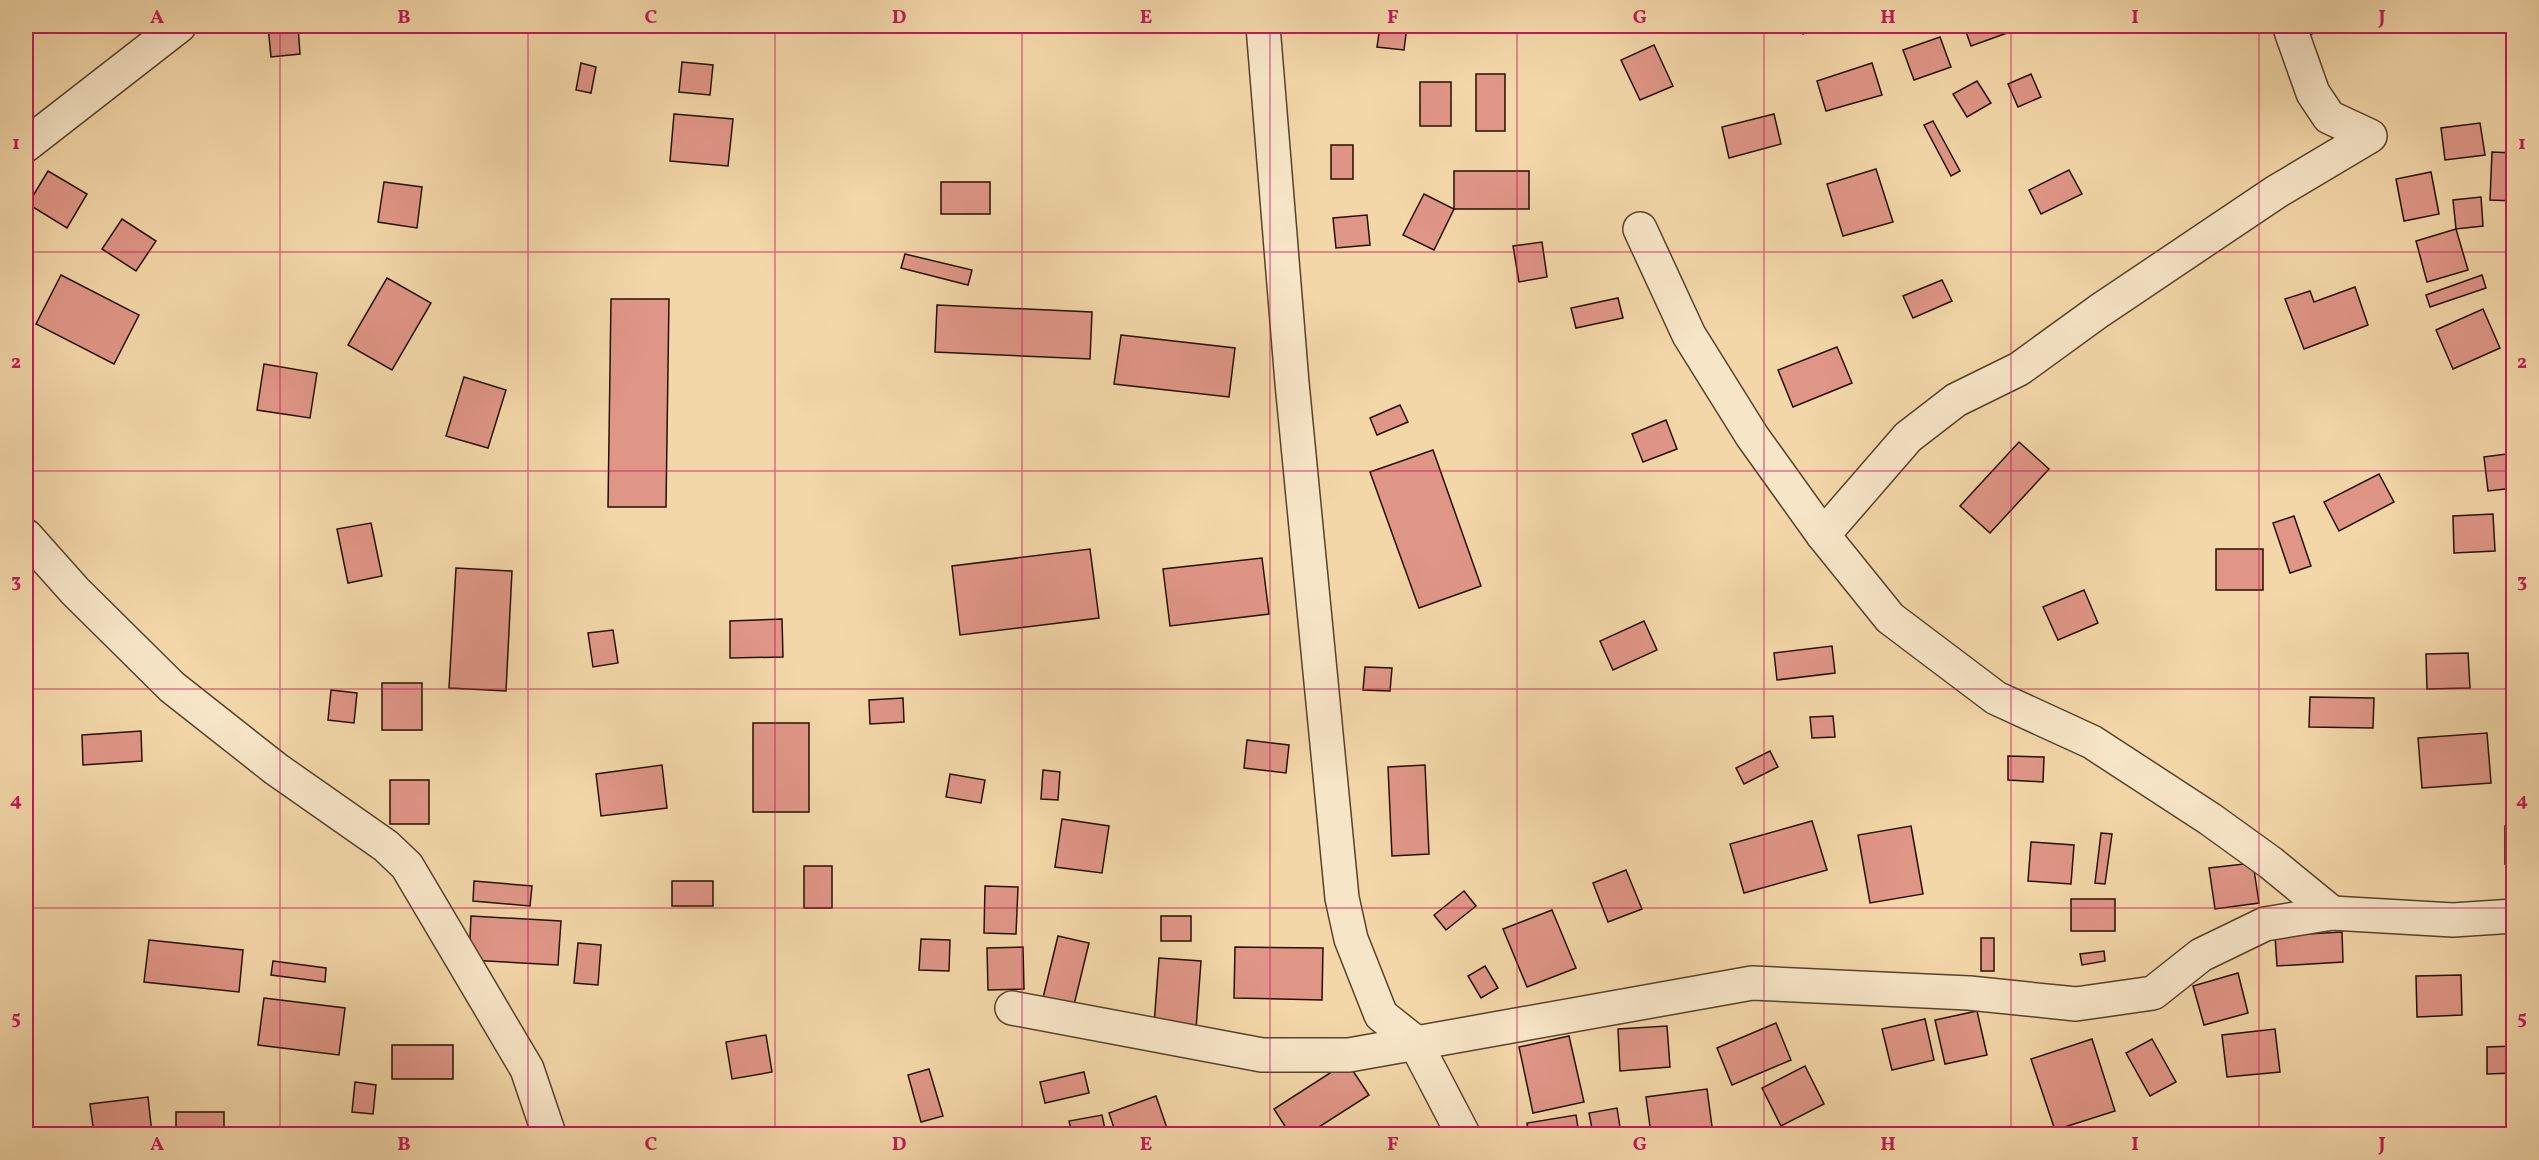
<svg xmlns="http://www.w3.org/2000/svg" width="2539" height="1160" font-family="Vollkorn,serif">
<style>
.building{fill:#e09687;stroke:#251100;stroke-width:1.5}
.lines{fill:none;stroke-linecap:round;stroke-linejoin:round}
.street-casing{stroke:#58422a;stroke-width:36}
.street{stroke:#f7e5c7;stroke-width:33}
.grid{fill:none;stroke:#c2185b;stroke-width:1.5;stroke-opacity:0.55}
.neatline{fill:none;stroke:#c2185b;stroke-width:2}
.grid-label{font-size:20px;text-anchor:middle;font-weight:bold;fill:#c2185b}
</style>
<rect width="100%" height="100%" fill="#f3d7a9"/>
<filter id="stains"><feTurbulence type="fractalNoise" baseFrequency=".00333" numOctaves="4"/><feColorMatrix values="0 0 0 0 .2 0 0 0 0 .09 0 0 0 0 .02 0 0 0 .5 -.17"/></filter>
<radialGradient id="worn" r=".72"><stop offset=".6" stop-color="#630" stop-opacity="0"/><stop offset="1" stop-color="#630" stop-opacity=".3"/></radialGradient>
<!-- building -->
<g class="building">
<path d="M 268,26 L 298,26 L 300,54 L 271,57 Z"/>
<path d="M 1380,26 L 1407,26 L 1404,50 L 1377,47 Z"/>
<path d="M 1799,26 L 1820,26 L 1803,34 Z"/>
<path d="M 1964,26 L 2020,26 L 2021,28 L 1971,46 Z"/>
<path d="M 2300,26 L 2325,26 L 2307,37 Z"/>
<path d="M 1940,37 L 1951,67 L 1914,80 L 1903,50 Z"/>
<path d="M 1654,45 L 1673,86 L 1640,100 L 1621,60 Z"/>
<path d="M 682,62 L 713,65 L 710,95 L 679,92 Z"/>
<path d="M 581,63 L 596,67 L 591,93 L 576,90 Z"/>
<path d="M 1872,63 L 1882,95 L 1826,111 L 1817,81 Z"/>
<rect x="1476" y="74" width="29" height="57"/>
<path d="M 2031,74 L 2041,97 L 2018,107 L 2008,84 Z"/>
<path d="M 1977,81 L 1991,103 L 1967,117 L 1953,94 Z"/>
<rect x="1420" y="82" width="31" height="44"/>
<path d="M 674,114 L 733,119 L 728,166 L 670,161 Z"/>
<path d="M 1774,114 L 1781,144 L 1729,158 L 1722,127 Z"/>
<path d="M 1933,121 L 1960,171 L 1951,176 L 1924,125 Z"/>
<path d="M 2480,123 L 2485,155 L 2445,160 L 2441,128 Z"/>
<rect x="1331" y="145" width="22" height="34"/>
<path d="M 2492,152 L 2514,153 L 2514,201 L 2490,200 Z"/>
<path d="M 1876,169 L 1893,222 L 1843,236 L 1827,184 Z"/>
<path d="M 2069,170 L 2082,194 L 2041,214 L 2029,190 Z"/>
<path d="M 48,171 L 87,194 L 67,228 L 28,204 Z"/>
<rect x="1454" y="171" width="75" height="38"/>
<path d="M 2431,172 L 2439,214 L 2404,221 L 2396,179 Z"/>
<path d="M 384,182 L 422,187 L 417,228 L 378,222 Z"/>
<rect x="941" y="182" width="49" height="32"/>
<path d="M 1424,194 L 1454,209 L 1434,250 L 1403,235 Z"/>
<path d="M 2481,197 L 2483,226 L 2456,229 L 2453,200 Z"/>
<path d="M 1367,215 L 1370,245 L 1336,248 L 1333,218 Z"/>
<path d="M 122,219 L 156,241 L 136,271 L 102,249 Z"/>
<path d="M 2456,229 L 2468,270 L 2427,282 L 2416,241 Z"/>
<path d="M 1542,242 L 1547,277 L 1519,282 L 1513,246 Z"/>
<path d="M 905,254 L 972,270 L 968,285 L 901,268 Z"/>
<path d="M 61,275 L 139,315 L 114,364 L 36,324 Z"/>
<path d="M 2482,275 L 2486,288 L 2430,307 L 2426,295 Z"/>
<path d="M 387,278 L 431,303 L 392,370 L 348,345 Z"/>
<path d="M 1942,280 L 1952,301 L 1913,318 L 1903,296 Z"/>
<path d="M 2355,287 L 2368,325 L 2304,349 L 2285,299 L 2310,291 L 2314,302 Z"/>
<path d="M 1618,298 L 1623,318 L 1576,328 L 1571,308 Z"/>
<path d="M 611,299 L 669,299 L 666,507 L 608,507 Z"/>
<path d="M 937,305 L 1092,312 L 1090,359 L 935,352 Z"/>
<path d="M 2483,309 L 2500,348 L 2453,369 L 2436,330 Z"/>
<path d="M 1121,335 L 1235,348 L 1229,397 L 1114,384 Z"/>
<path d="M 1837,347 L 1852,383 L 1793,407 L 1778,370 Z"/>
<path d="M 264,364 L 317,373 L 310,418 L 257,410 Z"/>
<path d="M 464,377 L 506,390 L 488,448 L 446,436 Z"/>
<path d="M 1400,405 L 1408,422 L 1377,435 L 1370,418 Z"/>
<path d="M 1666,420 L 1677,449 L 1643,462 L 1632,434 Z"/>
<path d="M 2019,442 L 2049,469 L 1990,533 L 1960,506 Z"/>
<path d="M 1433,450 L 1481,586 L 1419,608 L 1370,472 Z"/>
<path d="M 2514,453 L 2514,488 L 2488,491 L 2484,457 Z"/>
<path d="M 2379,474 L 2394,502 L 2339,531 L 2324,502 Z"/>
<path d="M 2493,514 L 2495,551 L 2454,553 L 2453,516 Z"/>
<path d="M 2294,516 L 2311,566 L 2290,573 L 2273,523 Z"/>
<path d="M 371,523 L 382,576 L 348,583 L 337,529 Z"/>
<path d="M 1090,549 L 1099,618 L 960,635 L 952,566 Z"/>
<rect x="2216" y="549" width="47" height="41"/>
<path d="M 1262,558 L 1269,614 L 1170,626 L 1163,569 Z"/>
<path d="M 456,568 L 512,571 L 506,691 L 449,688 Z"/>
<path d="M 2084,590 L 2098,623 L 2058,640 L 2043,607 Z"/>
<rect x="2509" y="614" width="5" height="33"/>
<path d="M 782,619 L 783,657 L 730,658 L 730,621 Z"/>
<path d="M 1644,621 L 1657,650 L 1613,670 L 1600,641 Z"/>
<path d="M 613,630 L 618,663 L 593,667 L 588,633 Z"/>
<path d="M 1832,646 L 1835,673 L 1777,680 L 1774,653 Z"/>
<path d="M 2468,653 L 2470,688 L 2427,689 L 2426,654 Z"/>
<path d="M 1365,667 L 1392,668 L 1390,691 L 1363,690 Z"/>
<path d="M 2510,673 L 2514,673 L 2514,701 L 2512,701 Z"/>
<rect x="382" y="683" width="40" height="47"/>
<path d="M 331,690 L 357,693 L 354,723 L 328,720 Z"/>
<path d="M 2310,697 L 2374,698 L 2373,728 L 2309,727 Z"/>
<path d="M 903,698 L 904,722 L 870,724 L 869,700 Z"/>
<path d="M 1833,716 L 1835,737 L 1812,738 L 1810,717 Z"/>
<rect x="753" y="723" width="56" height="89"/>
<path d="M 141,731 L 142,761 L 83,765 L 82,735 Z"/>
<path d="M 2487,733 L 2491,783 L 2422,788 L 2418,738 Z"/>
<path d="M 1247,740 L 1289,745 L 1286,773 L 1244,768 Z"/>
<path d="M 1770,751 L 1778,767 L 1744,784 L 1736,768 Z"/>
<path d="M 2008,756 L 2044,757 L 2043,782 L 2008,780 Z"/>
<path d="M 662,765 L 667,808 L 601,816 L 596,774 Z"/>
<path d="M 1425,765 L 1429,854 L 1392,856 L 1388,767 Z"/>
<path d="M 1043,770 L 1060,772 L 1058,800 L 1041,799 Z"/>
<path d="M 950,774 L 985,780 L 981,803 L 946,797 Z"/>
<rect x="390" y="780" width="39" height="44"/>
<path d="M 1062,819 L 1109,826 L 1102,873 L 1055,867 Z"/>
<path d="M 1812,821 L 1827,870 L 1744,893 L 1730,844 Z"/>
<path d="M 1911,826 L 1923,894 L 1870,903 L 1858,835 Z"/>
<path d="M 2505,826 L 2514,826 L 2514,865 L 2505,864 Z"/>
<path d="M 2101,833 L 2112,834 L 2105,884 L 2095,883 Z"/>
<path d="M 2031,842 L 2074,845 L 2071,884 L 2028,881 Z"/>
<path d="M 2253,863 L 2259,903 L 2215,909 L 2209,868 Z"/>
<rect x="804" y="866" width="28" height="42"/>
<path d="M 1626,870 L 1642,909 L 1608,922 L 1593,883 Z"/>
<path d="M 474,881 L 532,886 L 530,906 L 473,901 Z"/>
<rect x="672" y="881" width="41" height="25"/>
<path d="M 985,886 L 1018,887 L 1016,934 L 984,933 Z"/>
<path d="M 1464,891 L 1476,906 L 1446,930 L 1434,915 Z"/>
<rect x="2071" y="899" width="44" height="32"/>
<path d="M 1552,910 L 1576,968 L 1527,987 L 1503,929 Z"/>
<path d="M 471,916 L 561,921 L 558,965 L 469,960 Z"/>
<rect x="1161" y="916" width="30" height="25"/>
<path d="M 2342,932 L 2343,962 L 2277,966 L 2275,936 Z"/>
<path d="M 1058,936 L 1089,943 L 1072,1013 L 1041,1006 Z"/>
<rect x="1981" y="938" width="13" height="33"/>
<path d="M 921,939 L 950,940 L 949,971 L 919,970 Z"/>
<path d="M 149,940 L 243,950 L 239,992 L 144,982 Z"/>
<path d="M 578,943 L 601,945 L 598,985 L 574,983 Z"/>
<path d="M 1023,947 L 1024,989 L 988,990 L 987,948 Z"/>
<path d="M 1235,947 L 1323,948 L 1322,1000 L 1234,998 Z"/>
<path d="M 2104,951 L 2105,961 L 2082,965 L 2080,954 Z"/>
<path d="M 1159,958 L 1201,961 L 1196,1029 L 1154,1025 Z"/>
<path d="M 273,961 L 326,968 L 325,982 L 271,975 Z"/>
<path d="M 1485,966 L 1498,988 L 1481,998 L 1468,976 Z"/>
<path d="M 2238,973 L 2248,1013 L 2204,1025 L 2193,986 Z"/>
<path d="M 2461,975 L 2462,1015 L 2417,1017 L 2416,976 Z"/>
<path d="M 264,998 L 345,1008 L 339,1055 L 258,1045 Z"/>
<path d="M 1977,1011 L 1987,1055 L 1945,1064 L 1935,1020 Z"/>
<path d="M 1925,1019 L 1934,1060 L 1892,1070 L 1882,1029 Z"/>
<path d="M 1776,1023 L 1791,1060 L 1732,1085 L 1717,1048 Z"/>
<path d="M 1667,1026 L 1670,1067 L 1620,1071 L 1618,1029 Z"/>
<path d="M 2275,1029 L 2280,1072 L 2227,1077 L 2222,1035 Z"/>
<path d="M 766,1035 L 772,1072 L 732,1079 L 726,1042 Z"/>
<path d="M 1569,1036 L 1584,1102 L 1533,1113 L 1519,1047 Z"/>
<path d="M 2092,1039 L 2115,1111 L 2055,1130 L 2031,1059 Z"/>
<path d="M 2152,1039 L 2176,1082 L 2150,1096 L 2126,1053 Z"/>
<rect x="392" y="1045" width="61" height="34"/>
<path d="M 2514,1046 L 2514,1073 L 2487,1074 L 2487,1047 Z"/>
<path d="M 1347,1062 L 1369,1095 L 1308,1134 L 1290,1134 L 1274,1109 Z"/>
<path d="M 1805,1066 L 1824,1104 L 1781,1126 L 1762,1088 Z"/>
<path d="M 929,1069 L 943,1116 L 921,1122 L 908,1075 Z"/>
<path d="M 1084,1072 L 1089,1093 L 1045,1103 L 1040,1082 Z"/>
<path d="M 355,1082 L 376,1085 L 373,1114 L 352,1112 Z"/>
<path d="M 1707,1089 L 1713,1134 L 1651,1134 L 1646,1097 Z"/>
<path d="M 1156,1096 L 1169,1134 L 1116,1134 L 1109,1113 Z"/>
<path d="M 148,1097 L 152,1134 L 94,1134 L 90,1104 Z"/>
<path d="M 1617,1108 L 1621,1134 L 1593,1134 L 1589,1113 Z"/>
<rect x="176" y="1112" width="48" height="22"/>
<path d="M 1102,1115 L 1106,1134 L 1072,1134 L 1069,1121 Z"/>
<path d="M 1576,1115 L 1579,1134 L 1529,1134 L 1527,1123 Z"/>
<path d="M 493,1129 L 494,1134 L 448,1134 Z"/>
</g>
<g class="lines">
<!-- street casing -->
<g class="street-casing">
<g id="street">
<path d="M 1263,26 L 1292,383 L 1342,898 L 1351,939 L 1381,1015 L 1415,1042 L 1463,1134"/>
<path d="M 26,145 L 179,26"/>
<path d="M 1640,229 L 1689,335 L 1752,436 L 1823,535 L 1890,618 L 1996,698 L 2092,742 L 2210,819 L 2271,863 L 2332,913"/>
<path d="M 1823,535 L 1908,437 L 1956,400 L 2019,369 L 2099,311 L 2276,192 L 2370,136 L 2329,117 L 2313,93 L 2291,31"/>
<path d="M 26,536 L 75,591 L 172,687 L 276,769 L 386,846 L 407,866 L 527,1069 L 549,1134"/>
<path d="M 1012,1008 L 1262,1055 L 1349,1055 L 1752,983 L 1969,993 L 2076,1004 L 2153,993 L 2201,955 L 2265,924 L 2332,913 L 2453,920 L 2514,916"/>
</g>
</g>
<!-- street -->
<use href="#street" class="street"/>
</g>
<!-- grid -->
<path class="grid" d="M 280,26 L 280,1134M 528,26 L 528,1134M 775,26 L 775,1134M 1022,26 L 1022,1134M 1270,26 L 1270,1134M 1517,26 L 1517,1134M 1764,26 L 1764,1134M 2011,26 L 2011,1134M 2259,26 L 2259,1134M 26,252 L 2514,252M 26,471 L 2514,471M 26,689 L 2514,689M 26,908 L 2514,908"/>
<!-- margin -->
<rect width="2539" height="1160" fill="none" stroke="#f3d7a9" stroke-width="66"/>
<rect x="33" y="33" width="2473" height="1094" class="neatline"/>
<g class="grid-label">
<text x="157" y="23">A</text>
<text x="404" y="23">B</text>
<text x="651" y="23">C</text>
<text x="899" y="23">D</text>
<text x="1146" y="23">E</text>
<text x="1393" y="23">F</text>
<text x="1640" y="23">G</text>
<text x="1888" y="23">H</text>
<text x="2135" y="23">I</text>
<text x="2382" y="23">J</text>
<text x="16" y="149">1</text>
<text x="2522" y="149">1</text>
<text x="16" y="368">2</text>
<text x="2522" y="368">2</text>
<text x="16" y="587">3</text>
<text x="2522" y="587">3</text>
<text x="16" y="806">4</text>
<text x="2522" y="806">4</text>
<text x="16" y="1024">5</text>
<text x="2522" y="1024">5</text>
<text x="157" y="1150">A</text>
<text x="404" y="1150">B</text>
<text x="651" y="1150">C</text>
<text x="899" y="1150">D</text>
<text x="1146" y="1150">E</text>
<text x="1393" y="1150">F</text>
<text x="1640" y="1150">G</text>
<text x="1888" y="1150">H</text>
<text x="2135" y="1150">I</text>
<text x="2382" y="1150">J</text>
</g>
<rect width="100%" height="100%" filter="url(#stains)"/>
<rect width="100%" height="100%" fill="url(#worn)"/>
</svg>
